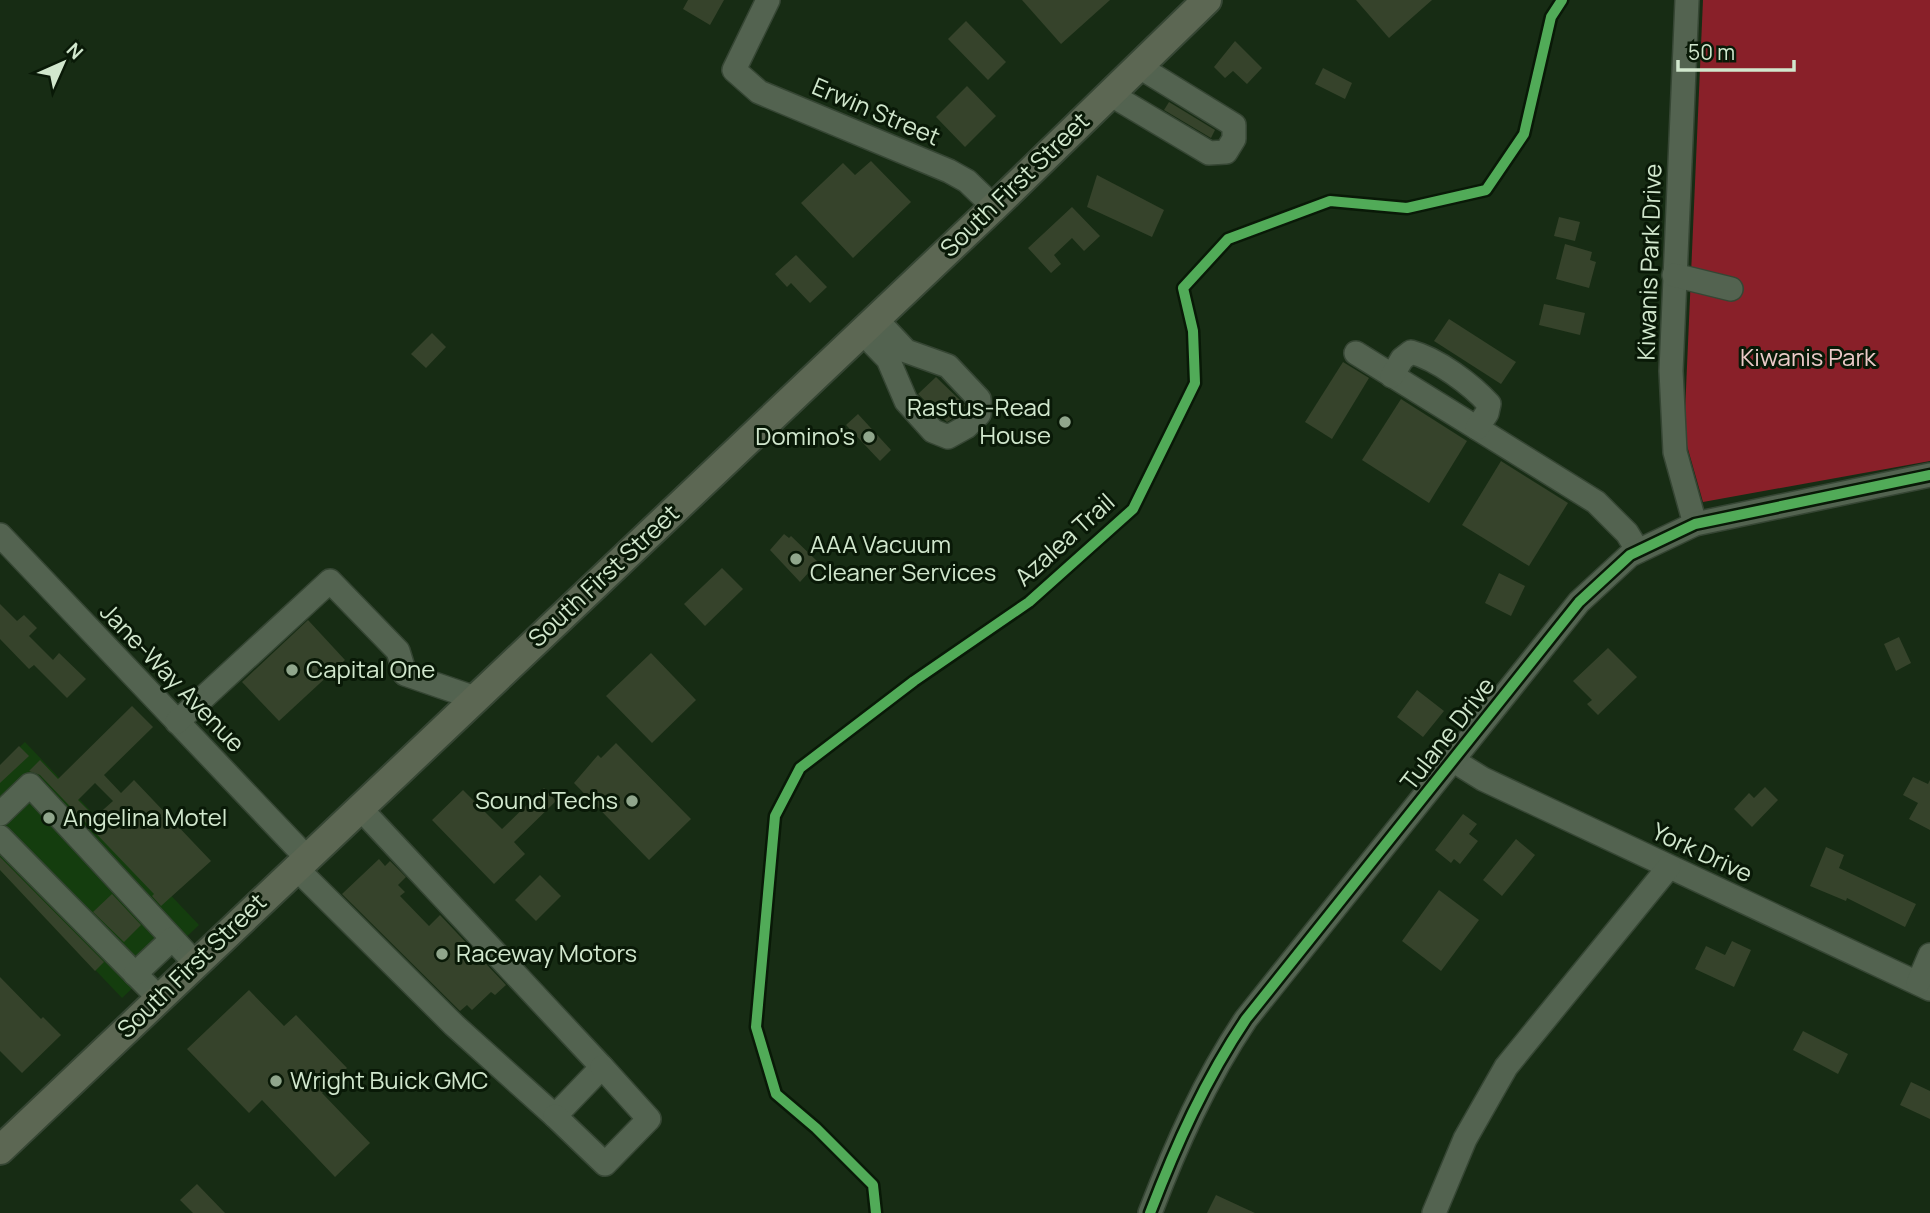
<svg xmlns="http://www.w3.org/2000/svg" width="1930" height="1213" font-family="Manrope,sans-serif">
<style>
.built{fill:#143d0e}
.green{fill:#892029}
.building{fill:#36432b;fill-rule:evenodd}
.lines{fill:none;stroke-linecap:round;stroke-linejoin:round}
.minor-casing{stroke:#364634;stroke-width:26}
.major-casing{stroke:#364634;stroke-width:32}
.minor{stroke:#536350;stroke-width:23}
.major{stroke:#5c6753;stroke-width:28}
.cycleway-casing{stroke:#091907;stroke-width:15}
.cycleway{stroke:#51ab58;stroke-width:10}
.poi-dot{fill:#90a68c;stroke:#091907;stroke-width:2.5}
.labels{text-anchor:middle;stroke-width:6;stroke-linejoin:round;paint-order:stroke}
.street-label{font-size:24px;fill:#d1e7cd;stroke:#091907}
.park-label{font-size:24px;fill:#ebcac8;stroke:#091907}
.poi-label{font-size:24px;fill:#d1e7cd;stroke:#091907;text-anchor:start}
</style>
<rect width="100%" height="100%" fill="#172c14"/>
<!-- built -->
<path class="built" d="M 25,742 L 199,925 L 122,998 L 0,870 L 0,766 Z"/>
<!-- green -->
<path class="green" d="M 1703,0 L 1930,0 L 1930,461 L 1703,502 L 1684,435 Z"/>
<!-- building -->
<g class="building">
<path d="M 688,0 L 724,0 L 710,25 L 683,9 Z"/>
<path d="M 1022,0 L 1110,0 L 1061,44 Z"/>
<path d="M 1356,0 L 1432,0 L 1389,38 Z"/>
<path d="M 966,21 L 1006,62 L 988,80 L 948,39 Z"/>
<path d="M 1235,41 L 1262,68 L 1247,84 L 1233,71 L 1225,78 L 1214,67 Z"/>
<path d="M 1323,68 L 1352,83 L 1345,99 L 1315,84 Z"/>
<path d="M 967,86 L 996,116 L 965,147 L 936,117 Z"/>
<path d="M 1169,102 L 1215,130 L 1211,138 L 1164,110 Z"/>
<path d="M 871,161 L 911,202 L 853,258 L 801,203 L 843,163 L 855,175 Z"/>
<path d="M 1097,175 L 1164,210 L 1152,237 L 1087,207 Z"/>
<path d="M 1072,207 L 1100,236 L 1084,251 L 1072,238 L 1054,255 L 1061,264 L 1051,273 L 1028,248 Z"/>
<path d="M 1559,217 L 1580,222 L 1575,241 L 1554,236 Z"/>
<path d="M 1565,244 L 1592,252 L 1590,260 L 1596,262 L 1589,288 L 1556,279 Z"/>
<path d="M 796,255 L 827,287 L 810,303 L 791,283 L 787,287 L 775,274 Z"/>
<path d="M 1544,304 L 1585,313 L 1580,335 L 1539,325 Z"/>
<path d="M 1449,319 L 1516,362 L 1501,384 L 1434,341 Z"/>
<path d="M 432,333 L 446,347 L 426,368 L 411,354 Z"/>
<path d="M 1343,362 L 1369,378 L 1332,439 L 1305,422 Z"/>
<path d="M 936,377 L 965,405 L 957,416 L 947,422 L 918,394 Z"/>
<path d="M 1401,399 L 1467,441 L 1429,503 L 1362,460 Z"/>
<path d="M 858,414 L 891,450 L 880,461 L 846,425 Z"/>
<path d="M 1501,461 L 1568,503 L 1529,566 L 1462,525 Z"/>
<path d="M 784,534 L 789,538 L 791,536 L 818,562 L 800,582 L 770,550 Z"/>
<path d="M 722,568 L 743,589 L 705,626 L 684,604 Z"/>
<path d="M 1499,573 L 1525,586 L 1511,616 L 1485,603 Z"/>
<path d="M 0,604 L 17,621 L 24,615 L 37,628 L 29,636 L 53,660 L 59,653 L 86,679 L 67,698 L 34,665 L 29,669 L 0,639 Z"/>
<path d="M 308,620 L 345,660 L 279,721 L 242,682 Z"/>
<path d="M 1899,637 L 1911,663 L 1896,671 L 1884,644 Z"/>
<path d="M 1608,648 L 1637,677 L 1598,715 L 1587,704 L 1592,700 L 1573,681 Z"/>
<path d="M 651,653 L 696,700 L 652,743 L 606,696 Z"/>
<path d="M 1417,690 L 1444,711 L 1423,737 L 1397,717 Z"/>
<path d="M 132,706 L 153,727 L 104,775 L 121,793 L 134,780 L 211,861 L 161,906 L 152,896 L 154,894 L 40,775 L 29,771 L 40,760 L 58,779 ZM 95,783 L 113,801 L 95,817 L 78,800 Z"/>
<path d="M 616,743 L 691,819 L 649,860 L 574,783 L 598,755 L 601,758 Z"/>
<path d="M 19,746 L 29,756 L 0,783 L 0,765 Z"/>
<path d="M 1913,777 L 1928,784 L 1930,780 L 1930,830 L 1909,819 L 1918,803 L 1903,795 Z"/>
<path d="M 1765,787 L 1778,800 L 1752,827 L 1734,809 L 1749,793 L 1754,798 Z"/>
<path d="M 544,788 L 556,801 L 514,842 L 525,854 L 494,884 L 432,820 L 463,790 L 502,829 Z"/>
<path d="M 1463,814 L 1477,824 L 1469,834 L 1478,841 L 1460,864 L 1454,859 L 1451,863 L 1435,850 Z"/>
<path d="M 1516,839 L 1535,855 L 1502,896 L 1483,880 Z"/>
<path d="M 1826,847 L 1844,855 L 1839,868 L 1916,904 L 1905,927 L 1847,898 L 1846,901 L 1810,886 Z"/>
<path d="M 0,857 L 104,962 L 95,971 L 0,870 Z"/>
<path d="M 379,859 L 385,866 L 390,861 L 406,877 L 398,885 L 405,892 L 400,896 L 429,926 L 440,915 L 506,985 L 495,995 L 491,992 L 472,1010 L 467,1005 L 460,1011 L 342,894 Z"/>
<path d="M 540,875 L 561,896 L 536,921 L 515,900 Z"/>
<path d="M 1439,890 L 1479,920 L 1441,971 L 1402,941 Z"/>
<path d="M 112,894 L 141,925 L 124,942 L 93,912 Z"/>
<path d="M 1732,941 L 1751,950 L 1734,987 L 1695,969 L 1706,946 L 1725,955 Z"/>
<path d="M 0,977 L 41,1019 L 43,1017 L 61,1035 L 22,1073 L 0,1051 Z"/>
<path d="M 249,990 L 284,1026 L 296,1015 L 347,1068 L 322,1093 L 370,1143 L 335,1177 L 262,1100 L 249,1113 L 187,1049 Z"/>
<path d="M 1803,1031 L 1848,1054 L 1838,1074 L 1793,1050 Z"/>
<path d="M 1911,1082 L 1930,1091 L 1930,1119 L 1900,1105 Z"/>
<path d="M 197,1184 L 225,1213 L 193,1213 L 180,1200 Z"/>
<path d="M 1216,1195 L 1255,1213 L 1207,1213 Z"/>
</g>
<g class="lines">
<!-- minor casing -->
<g class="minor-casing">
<g id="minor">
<path d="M 768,0 L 734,70 L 759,92 L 949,171 L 967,181 L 994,207"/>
<path d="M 1687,0 L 1671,371 L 1675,452 L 1695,524"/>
<path d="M 1110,94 L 1209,153 L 1226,152 L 1234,139 L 1234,125 L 1138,66"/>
<path d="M 1674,275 L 1731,289"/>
<path d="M 862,332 L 888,359 L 906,401 L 933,431 L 948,437 L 966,427 L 979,414 L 979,399 L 948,366 L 906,351 L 876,319"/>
<path d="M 1356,353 L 1596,502 L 1627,533 L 1638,551"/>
<path d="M 1392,376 L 1402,359 L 1411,352 C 1437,359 1471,384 1489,404 L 1487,413 L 1477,428"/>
<path d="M 0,535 L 306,857"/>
<path d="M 177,722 L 330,581 L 398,651 L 405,674 L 475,698"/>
<path d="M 1454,761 L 1483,779 L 1930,989"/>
<path d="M 0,814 L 30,785 L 195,963"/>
<path d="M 0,837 L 159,998"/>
<path d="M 295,867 L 454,1025 L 555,1116 L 602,1067 L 359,807"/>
<path d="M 135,974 L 172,939"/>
<path d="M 1918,983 L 1930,955"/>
<path d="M 555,1116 L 605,1164 L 649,1119 L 602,1067"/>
<path d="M 1150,1213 C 1176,1145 1205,1080 1246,1019 L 1579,602 L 1630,555 L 1695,524 L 1930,475"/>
<path d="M 1434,1213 L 1465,1139 L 1506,1067 L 1669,867"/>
</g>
</g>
<!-- major casing -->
<g class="major-casing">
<path id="major" d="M 0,1150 L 994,207 L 1207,0"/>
</g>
<!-- minor -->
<use href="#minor" class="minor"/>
<!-- major -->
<use href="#major" class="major"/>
<!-- cycleway casing -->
<g class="cycleway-casing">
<g id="cycleway">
<path d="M 876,1213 L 873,1185 L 816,1128 L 776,1094 L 756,1027 L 775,816 L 800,768 L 914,681 L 1029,602 L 1133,509 L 1195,383 L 1193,331 L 1183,288 L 1228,239 L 1330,201 L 1407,208 L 1486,190 L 1524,134 L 1551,17 L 1562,0"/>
<path d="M 1150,1213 C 1176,1145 1205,1080 1246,1019 L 1579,602 L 1630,555 L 1695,524 L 1930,475"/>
</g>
</g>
<!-- cycleway -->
<use href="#cycleway" class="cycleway"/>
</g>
<!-- markers -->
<g class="poi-dot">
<circle cx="1065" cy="422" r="7"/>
<circle cx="869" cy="437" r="7"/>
<circle cx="796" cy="559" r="7"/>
<circle cx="292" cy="670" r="7"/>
<circle cx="632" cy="801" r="7"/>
<circle cx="49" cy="818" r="7"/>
<circle cx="442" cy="954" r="7"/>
<circle cx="276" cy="1081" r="7"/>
</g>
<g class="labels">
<!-- street labels -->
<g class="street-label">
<text transform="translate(876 112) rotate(23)" y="8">Erwin Street</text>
<text transform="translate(1015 185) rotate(-44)" y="8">South First Street</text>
<text transform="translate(1650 262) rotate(-88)" y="8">Kiwanis Park Drive</text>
<text transform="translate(1065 540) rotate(-42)" y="8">Azalea Trail</text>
<text transform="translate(604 576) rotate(-43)" y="8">South First Street</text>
<text transform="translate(172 678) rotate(46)" y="8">Jane-Way Avenue</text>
<text transform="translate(1448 734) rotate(-52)" y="8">Tulane Drive</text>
<text transform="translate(1702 853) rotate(25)" y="8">York Drive</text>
<text transform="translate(192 966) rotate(-44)" y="8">South First Street</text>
</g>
<!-- park labels -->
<g class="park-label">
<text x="1808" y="366">Kiwanis Park</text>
</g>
<!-- poi labels -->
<g class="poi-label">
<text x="1051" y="416" text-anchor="end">Rastus-Read<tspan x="1051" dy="28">House</tspan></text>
<text x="855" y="445" text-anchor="end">Domino's</text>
<text x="810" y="553">AAA Vacuum<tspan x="810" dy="28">Cleaner Services</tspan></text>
<text x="306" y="678">Capital One</text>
<text x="618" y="809" text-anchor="end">Sound Techs</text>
<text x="63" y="826">Angelina Motel</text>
<text x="456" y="962">Raceway Motors</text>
<text x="290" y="1089">Wright Buick GMC</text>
</g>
</g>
<!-- north arrow -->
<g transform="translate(63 63) rotate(45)" stroke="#091907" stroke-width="5" paint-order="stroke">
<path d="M0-5L12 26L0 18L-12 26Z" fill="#d1e7cd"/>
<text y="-10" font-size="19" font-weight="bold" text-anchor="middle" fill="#d1e7cd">N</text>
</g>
<!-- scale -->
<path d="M1678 60v10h116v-10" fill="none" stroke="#d1e7cd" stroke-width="3.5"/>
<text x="1688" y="60" font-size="21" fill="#d1e7cd" stroke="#091907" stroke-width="5" paint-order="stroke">50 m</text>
</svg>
